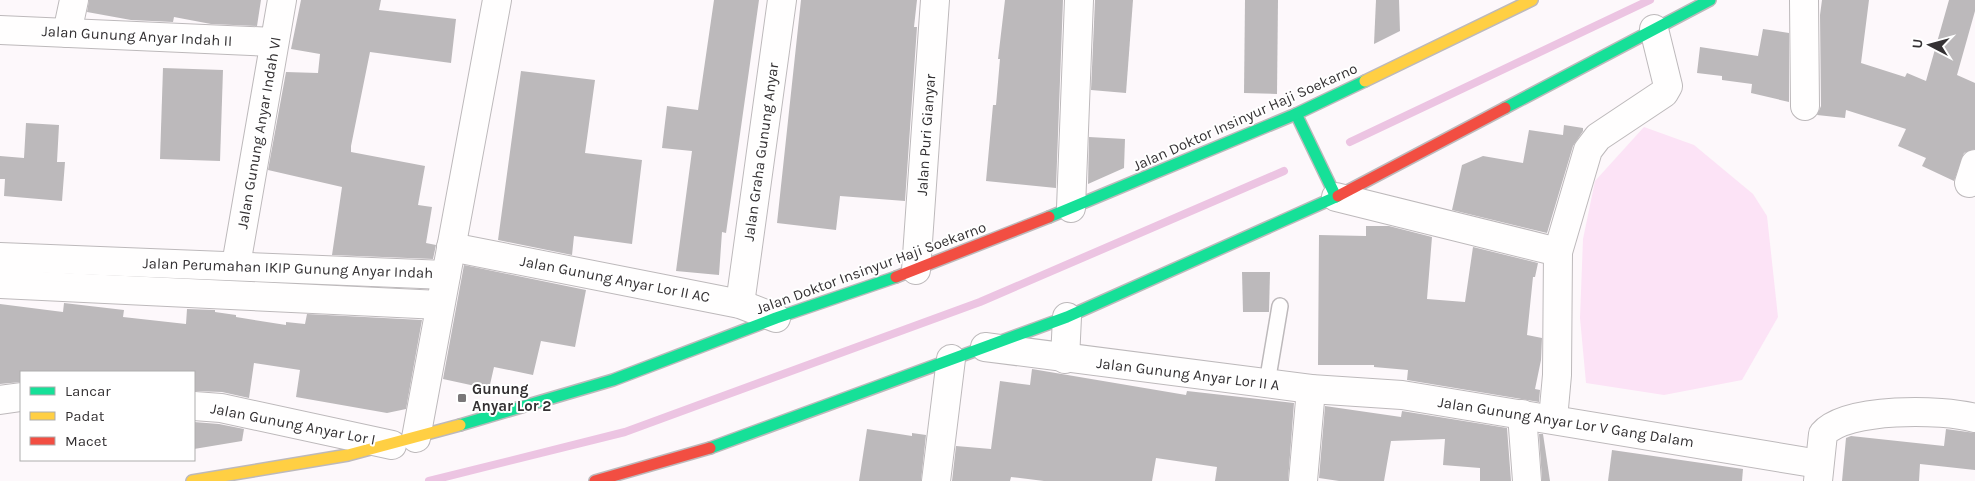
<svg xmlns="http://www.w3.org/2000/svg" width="1975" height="481" font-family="Karla,sans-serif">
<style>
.green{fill:#fce3f6}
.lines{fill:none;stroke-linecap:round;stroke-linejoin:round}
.stream{stroke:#ecc4e2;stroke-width:8}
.building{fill:#bcb9bb}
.lane-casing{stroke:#bdb9bb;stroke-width:18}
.street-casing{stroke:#bdb9bb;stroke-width:30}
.fast-casing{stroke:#bdb9bb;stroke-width:14}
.slow-casing{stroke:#bdb9bb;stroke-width:14}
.jam-casing{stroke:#bdb9bb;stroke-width:14}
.lane{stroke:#fffefe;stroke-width:15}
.street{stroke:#fffefe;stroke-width:28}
.fast{stroke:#16e098;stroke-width:11}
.slow{stroke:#ffcf43;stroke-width:11}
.jam{stroke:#f24e42;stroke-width:11}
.poi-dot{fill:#7a7779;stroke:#fff;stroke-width:2}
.labels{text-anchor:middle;stroke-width:4;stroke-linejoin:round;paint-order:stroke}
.street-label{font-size:15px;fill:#343133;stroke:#fff}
.poi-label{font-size:15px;font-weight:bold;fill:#343133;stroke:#fff;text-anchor:start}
</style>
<rect width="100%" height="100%" fill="#fdf8fb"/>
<!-- green -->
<path class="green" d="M 1644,127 L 1694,145 L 1753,194 L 1767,216 L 1778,317 L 1742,380 L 1664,395 L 1586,383 L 1580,318 L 1583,239 L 1595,181 Z"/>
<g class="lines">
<!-- stream -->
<g class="stream">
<path d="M 1350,142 L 1650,0"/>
<path d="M 429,481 L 625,432 L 980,302 L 1284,171"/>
</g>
</g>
<!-- building -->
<g class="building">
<path d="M 89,0 L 261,0 L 257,26 L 211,24 L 174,17 L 173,22 L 131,20 L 87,12 Z"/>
<path d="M 301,0 L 381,0 L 379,10 L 456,19 L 451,63 L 370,52 L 351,146 L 351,152 L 425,166 L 418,205 L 432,207 L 426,243 L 436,245 L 433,259 L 332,255 L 342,187 L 268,170 L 286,72 L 318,73 L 320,54 L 291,49 Z"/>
<path d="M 714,0 L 759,0 L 726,233 L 722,232 L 719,275 L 676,271 L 692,151 L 662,148 L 667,106 L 698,110 Z"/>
<path d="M 801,0 L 917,0 L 914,27 L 917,27 L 905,201 L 840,196 L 836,230 L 777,223 Z"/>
<path d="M 1005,0 L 1063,0 L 1056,188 L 986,181 L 993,105 L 996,105 L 1000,59 L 998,59 Z"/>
<path d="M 1095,0 L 1133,0 L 1126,93 L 1091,90 Z"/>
<path d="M 1245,0 L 1278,0 L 1277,94 L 1244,93 Z"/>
<path d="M 1376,0 L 1399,0 L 1400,31 L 1374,44 Z"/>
<path d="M 1822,0 L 1869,0 L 1861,63 L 1905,77 L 1907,73 L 1926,81 L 1949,0 L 1975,0 L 1975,11 L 1957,75 L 1975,83 L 1975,149 L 1964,153 L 1954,181 L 1922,166 L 1926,158 L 1898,146 L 1906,129 L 1846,110 L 1845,118 L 1817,115 L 1821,106 L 1820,15 Z"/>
<path d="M 1763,29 L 1789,33 L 1789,102 L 1751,93 L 1752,84 L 1722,80 L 1722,76 L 1697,73 L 1700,47 L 1758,56 Z"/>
<path d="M 163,68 L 223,70 L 220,161 L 160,159 Z"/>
<path d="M 521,71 L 595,80 L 585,153 L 642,160 L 632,244 L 574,236 L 572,255 L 498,240 Z"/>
<path d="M 26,123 L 59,125 L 57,162 L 65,162 L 62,201 L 4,196 L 5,179 L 0,179 L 0,156 L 24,158 Z"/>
<path d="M 1564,125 L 1583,128 L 1583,131 L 1573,146 L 1547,233 L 1452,210 L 1462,165 L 1483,156 L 1523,163 L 1529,130 L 1563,135 Z"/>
<path d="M 1089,137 L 1125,139 L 1124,168 L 1088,184 Z"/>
<path d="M 1366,226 L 1389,226 L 1432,237 L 1427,299 L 1465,302 L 1473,247 L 1538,263 L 1535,277 L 1533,277 L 1527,335 L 1542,338 L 1541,360 L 1535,389 L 1540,390 L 1539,402 L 1407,380 L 1408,370 L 1374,367 L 1374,365 L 1318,365 L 1319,235 L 1366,236 Z"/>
<path d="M 464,265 L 586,290 L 575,347 L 541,341 L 533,375 L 494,367 L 489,389 L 443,379 Z"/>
<path d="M 1242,272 L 1270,272 L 1269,312 L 1243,312 Z"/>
<path d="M 64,303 L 124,310 L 123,317 L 186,324 L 187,309 L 215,310 L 215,312 L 236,315 L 236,317 L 286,325 L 286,322 L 305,324 L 307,314 L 422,320 L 406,409 L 387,413 L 296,397 L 300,370 L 254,363 L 249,398 L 222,392 L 194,391 L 194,372 L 21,372 L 21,382 L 0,384 L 0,304 L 63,312 Z"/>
<path d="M 1032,369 L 1186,395 L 1187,391 L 1294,403 L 1288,481 L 1215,481 L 1217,467 L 1156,458 L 1152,481 L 1044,481 L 1011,477 L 1010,481 L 952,481 L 956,446 L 991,449 L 1000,381 L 1030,385 Z"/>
<path d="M 1325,406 L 1401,417 L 1402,411 L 1507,428 L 1511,481 L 1480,481 L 1480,468 L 1443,465 L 1445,439 L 1391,441 L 1384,481 L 1339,481 L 1319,478 Z"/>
<path d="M 194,422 L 219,424 L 244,429 L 242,441 L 194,449 Z"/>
<path d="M 867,429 L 912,436 L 912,433 L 926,435 L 921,481 L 859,481 Z"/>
<path d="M 1946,429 L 1975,433 L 1975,470 L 1920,464 L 1919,481 L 1842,481 L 1846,438 L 1851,436 L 1944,446 Z"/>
<path d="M 1539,434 L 1543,434 L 1550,481 L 1542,481 Z"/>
<path d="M 1612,450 L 1743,469 L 1742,481 L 1608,481 Z"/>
</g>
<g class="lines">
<!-- lane casing -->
<g class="lane-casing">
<path id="lane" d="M 1267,383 L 1280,306"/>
</g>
<!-- street casing -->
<g class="street-casing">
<g id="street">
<path d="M 1804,0 L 1805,106"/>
<path d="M 0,30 L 274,42"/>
<path d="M 67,33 L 74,0"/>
<path d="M 1969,183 L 1975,164"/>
<path d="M 1336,197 L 1558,252"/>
<path d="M 1071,208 L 1079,0"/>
<path d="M 451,247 L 740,304 L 776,318"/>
<path d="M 0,257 L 446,275"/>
<path d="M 236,265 L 282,0"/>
<path d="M 916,270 L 935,0"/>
<path d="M 0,284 L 440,305"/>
<path d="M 740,304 L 782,0"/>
<path d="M 985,347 L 1311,389 L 1402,395 L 1819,464"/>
<path d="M 1065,359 L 1067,317"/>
<path d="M 0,400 L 21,397"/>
<path d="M 194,406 L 221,408 L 392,445"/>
<path d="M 1522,414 L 1527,481"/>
<path d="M 1553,419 L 1557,375 L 1558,252 L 1588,150 L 1598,137 L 1664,93 L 1668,86 L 1654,29"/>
<path d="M 416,438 L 497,0"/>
<path d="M 936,481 L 951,359"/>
<path d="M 1303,481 L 1311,389"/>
<path d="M 1818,481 L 1823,434 C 1846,407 1943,409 1975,418"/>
</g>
</g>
<!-- fast casing -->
<g class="fast-casing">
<g id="fast">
<path d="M 1505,108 L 1710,0"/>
<path d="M 1296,114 L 1336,197"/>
<path d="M 1049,217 L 1296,114 L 1365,81"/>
<path d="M 460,425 L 613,380 L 776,318 L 896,277"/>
<path d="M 710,448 L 1067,317 L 1338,196"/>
</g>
</g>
<!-- slow casing -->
<g class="slow-casing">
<g id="slow">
<path d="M 1365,81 L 1532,0"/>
<path d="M 192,481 L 348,455 L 460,425"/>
</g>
</g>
<!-- jam casing -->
<g class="jam-casing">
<g id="jam">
<path d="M 1338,196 L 1505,108"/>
<path d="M 896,277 L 1049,217"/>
<path d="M 595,481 L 710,448"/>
</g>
</g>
<!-- lane -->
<use href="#lane" class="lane"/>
<!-- street -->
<use href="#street" class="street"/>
<!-- fast -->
<use href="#fast" class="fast"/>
<!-- slow -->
<use href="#slow" class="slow"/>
<!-- jam -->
<use href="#jam" class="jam"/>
</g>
<!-- markers -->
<rect class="poi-dot" x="457" y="393" width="10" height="10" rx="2.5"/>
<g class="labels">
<!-- street labels -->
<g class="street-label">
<text transform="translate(137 36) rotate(3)" y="5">Jalan Gunung Anyar Indah II</text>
<text transform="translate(1245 117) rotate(-24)" y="5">Jalan Doktor Insinyur Haji Soekarno</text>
<text transform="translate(259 133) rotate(-80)" y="5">Jalan Gunung Anyar Indah VI</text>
<text transform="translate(926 135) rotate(-86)" y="5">Jalan Puri Gianyar</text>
<text transform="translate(761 152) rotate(-82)" y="5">Jalan Graha Gunung Anyar</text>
<text transform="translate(288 268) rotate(2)" y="5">Jalan Perumahan IKIP Gunung Anyar Indah</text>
<text transform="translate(871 268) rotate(-20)" y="5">Jalan Doktor Insinyur Haji Soekarno</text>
<text transform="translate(615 279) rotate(11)" y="5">Jalan Gunung Anyar Lor II AC</text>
<text transform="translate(1188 374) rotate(7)" y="5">Jalan Gunung Anyar Lor II A</text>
<text transform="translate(1566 422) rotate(9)" y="5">Jalan Gunung Anyar Lor V Gang Dalam</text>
<text transform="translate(293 424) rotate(11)" y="5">Jalan Gunung Anyar Lor I</text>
</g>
<!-- poi labels -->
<g class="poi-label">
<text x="472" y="394">Gunung<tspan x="472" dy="17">Anyar Lor 2</tspan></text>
</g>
</g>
<!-- legend -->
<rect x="20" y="371" width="175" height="90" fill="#ffffff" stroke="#aeadad"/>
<rect x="30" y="387" width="25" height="8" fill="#16e098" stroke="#aeadad"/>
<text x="65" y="396" font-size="15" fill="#343133">Lancar</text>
<rect x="30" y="412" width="25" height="8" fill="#ffcf43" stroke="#aeadad"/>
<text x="65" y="421" font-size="15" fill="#343133">Padat</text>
<rect x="30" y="437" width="25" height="8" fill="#f24e42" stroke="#aeadad"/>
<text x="65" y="446" font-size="15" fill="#343133">Macet</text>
<!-- north arrow -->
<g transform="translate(1930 45) rotate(276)" stroke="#ffffff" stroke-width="4" paint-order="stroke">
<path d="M0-4L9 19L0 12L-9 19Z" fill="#343133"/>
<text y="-8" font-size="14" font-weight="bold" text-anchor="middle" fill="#343133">U</text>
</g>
</svg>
